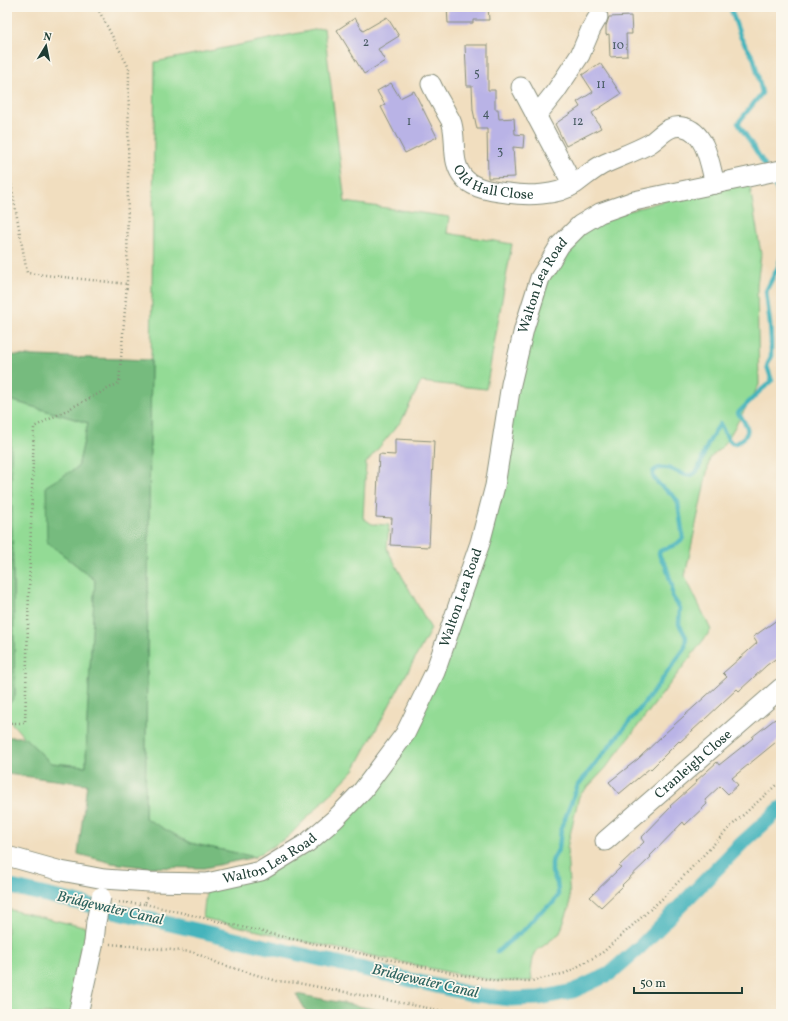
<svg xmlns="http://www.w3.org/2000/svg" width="788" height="1021" font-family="Vollkorn,serif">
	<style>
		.green { fill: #93db95; stroke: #598c64 }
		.forest { fill: #76bb7e; stroke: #4a7c59 }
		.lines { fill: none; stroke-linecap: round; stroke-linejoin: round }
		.stream { stroke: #44b4bc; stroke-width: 4.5 }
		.canal { stroke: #44b4bc; stroke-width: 15 }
		.building { fill: #b9b3e6 }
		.minor-casing { stroke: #888e7a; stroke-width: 21 }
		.path { stroke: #888e7a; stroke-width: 2.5; stroke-dasharray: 1 3; stroke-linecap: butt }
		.minor { stroke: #fff; stroke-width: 19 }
		.minor-bridge-casing { stroke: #888e7a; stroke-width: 21; stroke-linecap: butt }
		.minor-bridge { stroke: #fff; stroke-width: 19 }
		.labels { text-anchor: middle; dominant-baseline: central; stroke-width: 3.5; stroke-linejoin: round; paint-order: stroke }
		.number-label { font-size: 12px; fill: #465a60 }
		.street-label { font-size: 14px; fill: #1f3d34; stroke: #fbf7ec }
		.water-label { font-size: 15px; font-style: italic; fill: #2a615d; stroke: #fbf7ec }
	</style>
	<rect width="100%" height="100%" fill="#fbf7ec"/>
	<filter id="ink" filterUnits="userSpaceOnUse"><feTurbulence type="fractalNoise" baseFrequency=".025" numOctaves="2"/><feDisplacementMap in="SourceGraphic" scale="8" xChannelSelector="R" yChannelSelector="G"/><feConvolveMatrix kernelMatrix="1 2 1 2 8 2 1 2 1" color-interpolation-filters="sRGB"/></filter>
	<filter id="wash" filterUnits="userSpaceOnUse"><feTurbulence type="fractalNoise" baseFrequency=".012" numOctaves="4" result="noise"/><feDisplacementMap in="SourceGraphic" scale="16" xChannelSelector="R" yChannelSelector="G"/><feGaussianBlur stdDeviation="0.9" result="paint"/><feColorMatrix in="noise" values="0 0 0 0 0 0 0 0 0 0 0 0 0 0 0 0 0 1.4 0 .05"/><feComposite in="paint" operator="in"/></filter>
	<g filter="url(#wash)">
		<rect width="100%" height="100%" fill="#f1debf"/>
		<!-- green -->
		<path class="green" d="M324,28L345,202L449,217L447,233L512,244L486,389L421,382L402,420L366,463L363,518L372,524L389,525L387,549L431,629L354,770L288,837L255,857L190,843L145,819L155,62Z
			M747,177L750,187L761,254L757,285L759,385L725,444L710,458L685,576L711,630L605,769L579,796L567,848L570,905L560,933L534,953L531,971L532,981H497L462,975L288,938L203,918L207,883L307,843L405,734L480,543L540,278L580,225Z
			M10,400L88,423L78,467L47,542L95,580L87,721L86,766L51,763L24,737L7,718V707L15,696Z
			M7,909L92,929L73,1014H7Z"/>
		<!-- forest -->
		<path class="forest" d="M7,355L151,360L145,818L190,843L255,857L204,868L144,867L112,863L78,854L87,784L7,774V737H24L51,763L86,766L87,721L95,580L47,542L46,486L78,467L88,423L10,400L15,696L7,707Z
			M296,994L400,1014H308Z"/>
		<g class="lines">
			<!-- stream -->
			<path class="stream" d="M730,7L741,38L754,59L762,93L738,123L765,165
				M774,184L777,190L781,207
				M497,952L506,944L526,928L539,913L553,903L558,896V890L557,883L552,872V863L553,859L559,848L561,829L578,785L647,700L685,648L686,637L679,624L680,608L672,596V586L666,566L660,557L659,553L660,551L677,544L683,538L678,502C672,491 660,489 654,478C650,470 658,467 666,468C676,468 687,482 697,471C701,466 702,457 705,451C709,441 714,432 720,424C722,428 728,441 732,443C735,444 739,442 741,440C754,431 744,422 738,413L760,391L772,381L767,366L771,356V340L770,324L766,291L778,267L781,257"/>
			<!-- canal -->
			<path class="canal" d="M7,886L290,952L471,994L510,999L540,998L573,991L609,974L640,947L740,845L781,808"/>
		</g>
		<g id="blocks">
			<!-- building -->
			<path class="building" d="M447,7H488L489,20H473V23H448Z
				M631,16L632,34H626L627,56L610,57L609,34L606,35V26L609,17Z
				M387,17L399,36L378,49L385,61L364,74L337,30L355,18L363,31Z
				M465,45H488V90H495V109H498L499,119L514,118L515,134L524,135L523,148L513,147L515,177L488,178L487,129H477L473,110L472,86H467Z
				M600,63L621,94L592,113L601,128L566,146L555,124L580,107L577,102L593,92L582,75Z
				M391,83L400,98L414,91L437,137L405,153L381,107L385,105L377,91Z
				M395,439L434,441L429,547L390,545L392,518L376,517L379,454L395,455Z
				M781,617V655L767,665L739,691L737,689L704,720L680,742L679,741L651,769L650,768L619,794L609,782L638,759L663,735L727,677L723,673L757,643L753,637Z
				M775,719L781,726V738L732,778L738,785L728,794L720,786L705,800L707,804L685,825L683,822L650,856L651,857L622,885L623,886L601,907L590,897L621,867L619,866L644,842L641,838L671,807L670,806L697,782L696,781L717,762L719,765L753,738L752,737Z"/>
		</g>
	</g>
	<g filter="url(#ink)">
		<use href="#blocks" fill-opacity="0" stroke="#888e7a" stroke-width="1"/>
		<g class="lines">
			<!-- minor casing -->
			<g class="minor-casing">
				<g id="minor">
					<path id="s1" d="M431,84C435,93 440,101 445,110C447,115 451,119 452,124C457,143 450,163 465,179C475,189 492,191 507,193C527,196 557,196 575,184C584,178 592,170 602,165C617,158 634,152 649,144C660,137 668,124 683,127C706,131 710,165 715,184"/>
					<path d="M521,87L573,185"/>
					<path d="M536,116L556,91L580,55L591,29L598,17"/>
					<path id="s2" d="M605,841L781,688"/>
					<path id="s3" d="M7,856L61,871L83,875L104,879L149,882L207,883L261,871L307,843L335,819L363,790L405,734L435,672L480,543L495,486L511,384L524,329L540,278L560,245L580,225L600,213L634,201L781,170"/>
					<path d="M78,1014L94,942L96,922"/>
				</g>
			</g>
			<!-- path -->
			<path class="path" d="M7,161L27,273L127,284
				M7,723H25L34,427L119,383L127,284L129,68L97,7
				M115,902L145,904L147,897
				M145,904L288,938L462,975L497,981H532L566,973L602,953L664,897L730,827L775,786L781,782
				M110,944L193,952L220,964L277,981L298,983L459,1014"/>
			<!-- minor -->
			<use href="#minor" class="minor"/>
			<!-- minor-bridge casing -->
			<g class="minor-bridge-casing">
				<path id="minor-bridge" d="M96,922L101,897"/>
			</g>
			<!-- minor-bridge -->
			<use href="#minor-bridge" class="minor-bridge"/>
		</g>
	</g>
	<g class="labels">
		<!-- number labels -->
		<g class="number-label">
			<text x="366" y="43">2</text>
			<text x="618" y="46">10</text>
			<text x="477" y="74">5</text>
			<text x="601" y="85">11</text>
			<text x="486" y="114">4</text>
			<text x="409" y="122">1</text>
			<text x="578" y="122">12</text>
			<text x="500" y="152">3</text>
		</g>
		<!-- street labels -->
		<g class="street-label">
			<text stroke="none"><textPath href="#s1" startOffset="131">Old Hall Close</textPath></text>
			<text stroke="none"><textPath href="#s3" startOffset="931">Walton Lea Road</textPath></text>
			<text stroke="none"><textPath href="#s3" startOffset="607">Walton Lea Road</textPath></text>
			<text stroke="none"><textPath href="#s2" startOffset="117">Cranleigh Close</textPath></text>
			<text stroke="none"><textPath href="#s3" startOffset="271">Walton Lea Road</textPath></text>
		</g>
		<!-- water labels -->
		<g class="water-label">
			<text transform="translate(110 909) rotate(13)">Bridgewater Canal</text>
			<text transform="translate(425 982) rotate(13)">Bridgewater Canal</text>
		</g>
	</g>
	<!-- margin -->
	<rect width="788" height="1021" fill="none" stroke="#fbf7ec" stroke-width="24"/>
	<!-- north arrow -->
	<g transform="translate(46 46) rotate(10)" stroke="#fbf7ec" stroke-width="3" paint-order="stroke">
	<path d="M0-3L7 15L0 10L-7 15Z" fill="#1f3d34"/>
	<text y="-6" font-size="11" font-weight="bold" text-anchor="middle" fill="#1f3d34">N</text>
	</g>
	<!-- scale -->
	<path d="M634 987v6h108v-6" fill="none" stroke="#1f3d34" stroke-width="2"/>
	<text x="640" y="987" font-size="12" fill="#1f3d34" stroke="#fbf7ec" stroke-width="3" paint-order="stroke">50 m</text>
</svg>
